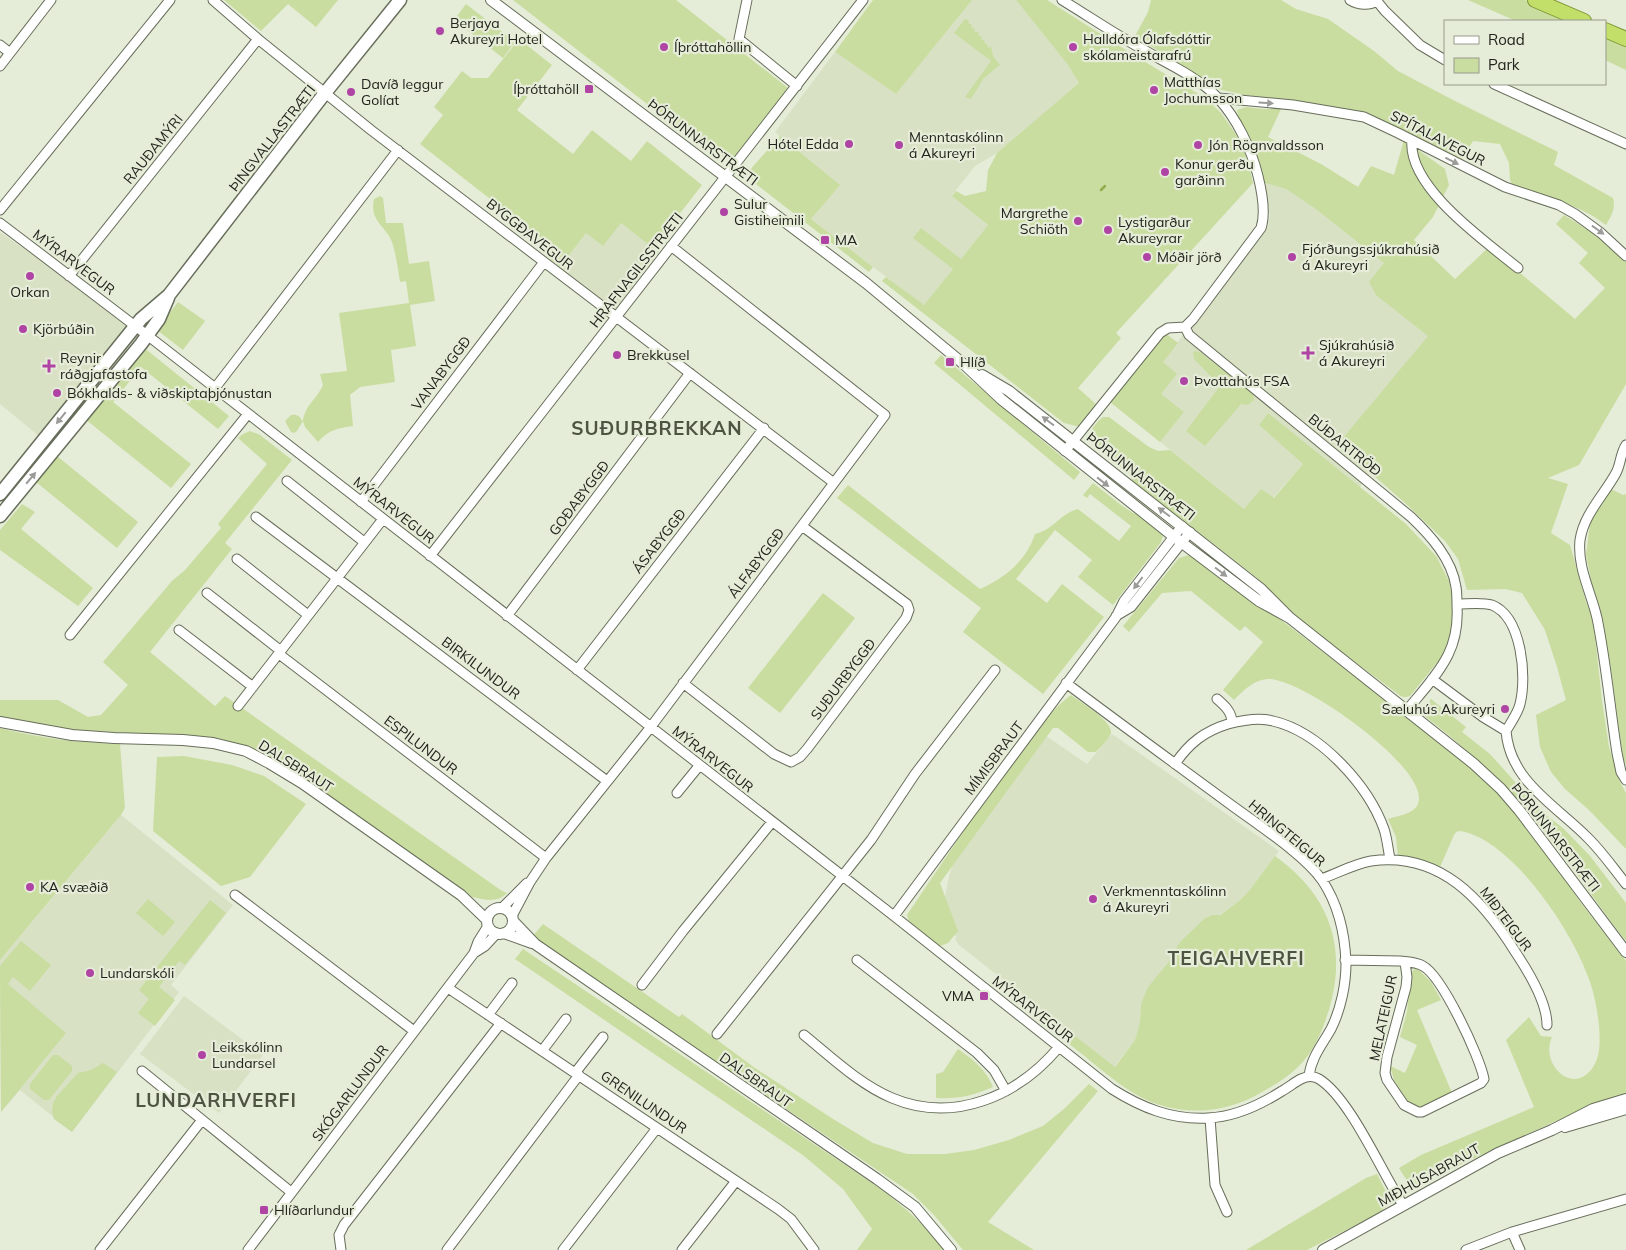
<svg xmlns="http://www.w3.org/2000/svg" width="1626" height="1250" font-family="Mulish,sans-serif">
	<style>
		.built { fill: #d8e1c4 }
		.green { fill: #cadda0 }
		.lines { fill: none; stroke-linecap: round; stroke-linejoin: round }
		.stream { stroke: #93ad4e; stroke-width: 2.5 }
		.minor-casing { stroke: #676e5b; stroke-width: 11 }
		.tertiary-casing { stroke: #676e5b; stroke-width: 12 }
		.secondary-casing { stroke: #676e5b; stroke-width: 15 }
		.trunk-casing { stroke: #809837; stroke-width: 16 }
		.minor { stroke: #fff; stroke-width: 9 }
		.tertiary { stroke: #fff; stroke-width: 10 }
		.secondary { stroke: #fff; stroke-width: 12 }
		.trunk { stroke: #c2df6a; stroke-width: 14 }
		.oneway { fill: #9b9c99 }
		.poi-dot { fill: #b044a4; stroke: #e5ecd7; stroke-width: 2 }
		.labels { text-anchor: middle; dominant-baseline: central; stroke-width: 4.5; stroke-linejoin: round; paint-order: stroke }
		.poi-label { font-size: 14px; fill: #21231c; stroke: #e5ecd7; text-anchor: start }
		.street-label { font-size: 14px; fill: #21231c; stroke: #e5ecd7 }
		.district-label { font-size: 19px; font-weight: bold; letter-spacing: 1px; fill: #4e5442; stroke: #e5ecd7 }
	</style>
	<rect width="100%" height="100%" fill="#e5ecd7"/>
	<!-- built -->
	<path class="built" d="M972,0H1016L1068,65L1080,83L997,153L975,166L952,195L988,225L924,306L811,219L839,185L775,132L835,52L896,94Z
		M1265,183L1286,189L1317,210L1384,263L1429,336L1403,501L1370,473L1359,488L1268,413L1259,425L1303,464L1273,498L1244,509L1123,412L1268,226L1270,215Z
		M621,223L659,252L615,310L560,267L586,233Z
		M0,232L141,331L50,445L0,404Z
		M1112,734L1279,851L1249,891L1239,901L1180,942L1173,957L1141,1004L1140,1022L1135,1040L1114,1067L959,945L955,939L957,937L954,935L946,912L945,897L949,876L955,857L1046,736L1087,764Z
		M121,815L233,905L171,985L179,992L72,1132L20,1090L1,1112L0,960Z
		M184,996L263,1055L219,1113L140,1054Z"/>
	<!-- green -->
	<path class="green" d="M224,0H338L316,27L288,4L261,31Z
		M513,0H676L788,88L734,159H718Z
		M873,0H972L896,94L835,52Z
		M1016,0H1047L1137,57L1205,98L1221,113L1240,140L1248,161L1253,183L1116,333L1121,338L1078,388L1098,406L1080,427L1064,423L882,281L886,277L924,305L953,269L913,238L921,228L961,259L988,225L952,196L956,191L965,196L986,191L988,170L997,153L1079,83L1068,65Z
		M1151,0H1281L1296,9L1328,19L1374,51L1398,71L1455,101L1558,152L1554,165L1613,198C1616,209 1611,216 1606,225C1582,205 1542,196 1512,185L1510,179L1509,163L1500,144L1473,141L1460,162L1366,114L1288,100L1245,95L1218,89L1135,36L1148,12Z
		M1468,0H1525L1573,21H1516Z
		M466,4L515,42L503,58L454,20Z
		M965,19L968,20L969,24H971L972,28H974L975,32H978L979,36H981L982,40H984L985,44H987L988,48L991,47L993,56L1000,65L983,79L971,99L965,97L991,61L954,33Z
		M1605,36L1626,45V70L1605,60Z
		M519,39L552,65L517,110L573,154L592,130L631,161L647,141L702,185L653,248L621,223L603,246L586,233L560,267L546,256L553,248L420,144L443,115L434,107L462,71L471,78H488Z
		M1246,107L1262,109H1281L1268,137L1321,164L1358,187L1371,166L1394,175L1404,140L1445,169L1449,185L1433,217L1414,240L1455,279L1489,247L1575,319L1605,288L1579,263L1588,253L1556,224L1564,215L1601,238L1626,260V384L1579,465L1548,478L1568,484L1551,533L1570,545L1586,602L1593,618L1602,701L1609,747L1620,782L1626,793V849L1589,810L1565,789L1551,772L1540,747L1536,715L1566,700L1557,667L1545,630L1522,593L1505,589L1467,590L1458,559L1445,541L1403,501L1338,444L1428,336L1376,295L1369,282L1384,263L1317,210L1286,189L1265,183C1261,169 1258,155 1252,142C1247,132 1238,122 1237,110Z
		M780,136L840,185L811,219L873,267L869,272L752,181L749,177V171Z
		M380,196L383,198L386,223H403L409,264L429,261L435,301L410,305L416,346L391,350L395,382L360,387L350,395L353,426C338,428 328,430 318,442L305,427L303,421L297,431L294,433L291,432L285,421L291,415C297,414 300,416 302,421L303,420C306,404 317,399 323,385L320,374L347,371L339,313L409,303L406,281L400,282C398,269 396,254 392,242C386,226 369,221 374,199Z
		M178,302L205,321L183,350L157,330Z
		M1165,333L1178,343L1163,362L1177,374L1161,394L1184,412L1160,442L1110,402Z
		M143,347L229,416L218,429L141,367L113,402L191,464L171,488L85,419Z
		M1195,351L1200,352L1253,394L1254,400L1248,405L1241,404L1205,446L1186,431L1220,386L1194,359L1193,353Z
		M941,355L1080,472L1074,480L934,363Z
		M1268,413L1406,524L1436,556L1449,581L1454,606L1452,632L1444,654L1410,696C1403,699 1399,695 1394,691L1304,624L1256,577L1131,480L1133,477L1100,450L1090,439C1090,429 1096,423 1103,417H1109L1149,447L1158,451L1170,450L1244,509L1261,489L1274,498L1303,464L1259,425Z
		M250,431L260,435L292,460L225,543L232,549L150,652L215,706L225,696L502,891L507,893C497,903 486,900 472,897L311,783L249,747L223,740L192,737L66,729L0,717V700H58L88,717L101,715L128,685L103,662L172,581L185,570L221,528L218,524L267,464L238,438L243,434Z
		M57,456L138,522L117,548L36,482Z
		M1093,483L1121,505L1133,513L1143,516L1164,533L1161,542L1113,605L1078,577L1092,560L1055,530L1016,579L1047,603L1062,584L1104,617L1043,694L963,632L981,608L837,498L848,485L980,589C1006,577 1026,561 1035,534C1053,530 1061,513 1078,509L1119,541L1131,526L1090,494L1087,498L1083,495Z
		M1609,488L1623,495L1626,494V765L1623,758L1610,663L1594,595L1586,555L1590,523Z
		M22,504L35,512L21,529L93,588L78,606L0,550V530Z
		M1189,555L1201,561L1289,626L1472,767L1495,789L1526,824L1581,903L1626,961V1097L1567,1116L1411,1187L1399,1168L1421,1155L1534,1107L1506,1040L1529,1017L1541,1036L1552,1037C1540,1062 1570,1095 1591,1070C1601,1058 1600,1041 1599,1026C1597,1008 1594,991 1587,974C1570,928 1511,839 1460,831L1456,832L1454,835L1440,867L1420,860L1398,857L1396,837L1388,819C1397,816 1414,814 1418,804C1432,769 1300,677 1268,679C1253,680 1244,690 1234,700L1223,690L1263,642L1245,626L1240,631L1191,591L1162,593L1129,632L1123,626L1179,558Z
		M823,593L855,618L780,713L748,688Z
		M1071,695C1080,702 1113,721 1111,733C1109,740 1100,747 1096,752H1088L1058,728H1053L940,883L958,931L948,943L940,946L910,924L907,915C937,870 967,826 997,782C1017,754 1044,715 1071,695Z
		M1431,699L1466,727L1462,732L1490,754L1540,810L1564,829L1590,856L1626,903V941C1602,911 1581,879 1558,848C1519,797 1473,753 1422,714Z
		M0,728C41,739 77,742 120,744L125,808L121,815L0,960Z
		M184,756L232,765L264,776L306,804L250,877L221,886L153,831L157,757Z
		M1275,856C1331,896 1349,950 1327,1016C1321,1034 1312,1054 1297,1068C1284,1080 1268,1089 1253,1097C1222,1112 1190,1115 1157,1104C1126,1094 1096,1064 1069,1044L1075,1036L1115,1067L1135,1040L1140,1022L1141,1004L1148,987L1168,963L1180,942L1204,919L1212,915H1220L1239,901L1249,891Z
		M148,899L175,922L163,936L136,913Z
		M210,900L226,913L185,965L179,961L159,987L175,1000L155,1026L138,1013L149,999L139,990Z
		M543,924L679,1017L682,1014L755,1068L833,1119L873,1143L907,1154H945L974,1150L1009,1140L1043,1126L1065,1108L1089,1084L1098,1091L988,1222L1034,1250H963L934,1215L913,1194L531,938Z
		M21,941L51,965L30,991L13,977L8,984L66,1033L1,1112L0,966Z
		M523,949L881,1189C905,1208 926,1226 945,1250H857L872,1229L843,1189L804,1156L515,959Z
		M1416,967L1431,982L1441,1000L1417,1010L1452,1093L1419,1109L1408,1102L1394,1080L1390,1066L1405,1073L1417,1045L1400,1037L1407,1012L1411,973Z
		M958,1049C973,1060 986,1069 993,1087C972,1096 959,1099 936,1098V1074L943,1072Z
		M53,1055H58L72,1066V1071L49,1100H44L30,1089V1084Z
		M103,1063L117,1072L72,1132L54,1119L52,1112L53,1103L57,1096L78,1073L91,1070Z
		M1377,1174L1388,1196V1205L1379,1213L1307,1250H1246L1366,1178Z"/>
	<g class="lines">
		<!-- stream -->
		<path class="stream" d="M1101,190L1105,186"/>
		<!-- minor casing -->
		<g class="minor-casing">
			<path id="minor" d="M213,0L258,39L371,130L834,483
				M747,0L739,39L797,86
				M1062,0C1090,17 1116,35 1144,50C1168,64 1198,77 1218,98C1237,119 1251,148 1258,176C1262,192 1266,213 1261,228L1193,319L1185,327L1168,328L1160,333L1065,451
				M1350,0C1358,5 1369,6 1377,1
				M1376,0L1385,11L1420,45L1445,60
				M0,45L10,53
				M0,66L51,0
				M1494,84L1626,144
				M1218,98L1293,105L1364,117L1398,133L1505,187L1559,205L1575,214L1601,233L1626,256
				M1412,140C1407,187 1485,241 1518,268
				M0,210L170,0
				M0,223L147,335L894,916L1112,1089C1142,1108 1172,1120 1208,1118C1234,1117 1260,1105 1282,1091C1289,1087 1295,1082 1301,1079C1307,1076 1314,1076 1319,1079C1350,1098 1382,1173 1403,1205
				M69,276L258,39
				M1185,327L1189,335L1411,517C1430,535 1452,559 1456,587C1457,593 1457,600 1457,606C1458,623 1456,639 1448,655C1438,675 1421,693 1407,710
				M215,388L398,150
				M1626,445C1620,454 1621,464 1616,473C1604,495 1584,514 1580,540C1577,567 1591,592 1597,618C1606,662 1610,708 1617,753L1621,772L1626,780
				M287,481L364,542
				M361,502L544,262
				M256,517L607,781
				M430,556L863,0
				M237,559L308,615
				M207,593L281,651
				M1457,604C1468,604 1481,602 1492,605C1522,617 1527,677 1520,704C1518,713 1511,722 1506,731C1510,782 1557,806 1589,839C1603,853 1614,869 1626,884
				M507,616L690,373
				M1116,616L1131,607L1190,532
				M179,630L253,687
				M70,635L248,414
				M279,654L546,858
				M577,670L764,428
				M1432,679L1483,717L1506,731
				M683,683L774,754L791,762L800,757L807,749L906,618L909,610L907,604L802,526
				M1066,683C1122,725 1178,766 1234,807C1260,826 1304,855 1322,880C1338,904 1345,934 1346,963C1346,984 1341,1009 1331,1029C1322,1045 1311,1058 1309,1076
				M1217,699C1225,706 1232,712 1232,723
				M238,706L383,519
				M1175,764C1189,743 1205,731 1228,724C1243,720 1259,717 1273,721C1320,732 1368,785 1384,829C1387,838 1388,849 1390,859
				M677,793L699,766
				M1321,879C1338,873 1354,864 1371,861C1440,851 1483,900 1516,953C1528,971 1547,1003 1547,1025
				M235,895L414,1031
				M502,908L527,883
				M512,916L530,882L546,858L650,728L885,415L671,246
				M894,916L1116,617L1124,601L1182,526
				M474,953L478,942L488,926
				M857,960L977,1053L994,1070L1006,1091
				M1345,960L1400,961C1407,962 1416,962 1423,966C1442,976 1480,1057 1484,1079L1481,1083L1422,1112H1418L1404,1105L1387,1080L1385,1073L1387,1057L1406,987L1407,977L1405,962
				M642,985L683,931L772,822
				M448,988L778,1209L791,1219L814,1250
				M488,1015L512,983
				M717,1034L871,840L915,774L995,670
				M804,1035C831,1057 859,1084 892,1098C954,1124 1018,1096 1059,1047
				M542,1051L566,1019
				M142,1071L291,1192
				M575,1073L603,1037
				M1210,1118L1215,1185L1227,1212
				M1512,1232L1520,1250
				M100,1250L202,1120
				M248,1250L474,953L485,946L497,933
				M341,1250L339,1235L344,1225L501,1023
				M447,1250L579,1075
				M563,1250L657,1128
				M682,1250L736,1181
				M1466,1250L1512,1232L1626,1199"/>
		</g>
		<!-- tertiary casing -->
		<g class="tertiary-casing">
			<path id="tertiary" d="M491,0L866,283L966,366L1001,399L1173,536L1259,601L1290,618
				M982,375L1009,391L1261,589L1290,618L1474,764L1501,789L1519,810L1626,952
				M0,722L72,735L114,738L183,740L213,743L246,751L269,763L302,783L461,895L487,920
				M487 921a13 13 0 1 1 26 0a13 13 0 1 1-26 0Z
				M513,921L535,944L877,1179L915,1207L951,1250
				M504,933L532,943
				M1565,1127L1626,1109
				M1323,1250L1498,1153L1552,1130L1593,1109L1626,1099"/>
		</g>
		<!-- secondary casing -->
		<g class="secondary-casing">
			<path id="secondary" d="M0,494L141,319L169,295L325,93L400,0
				M0,516L141,344L159,319L168,298"/>
		</g>
		<!-- trunk casing -->
		<g class="trunk-casing">
			<path id="trunk" d="M1535,0L1584,21
				M1605,30L1626,39"/>
		</g>
		<!-- minor -->
		<use href="#minor" class="minor"/>
		<!-- tertiary -->
		<use href="#tertiary" class="tertiary"/>
		<!-- secondary -->
		<use href="#secondary" class="secondary"/>
		<!-- trunk -->
		<use href="#trunk" class="trunk"/>
	</g>
	<!-- one-way arrows -->
	<defs><path id="oneway-solid" d="M-6-.8H1V-3.2L6.5 0L1 3.2V.8H-6Z" transform="scale(1.25)"/></defs>
	<g class="oneway">
		<use href="#oneway-solid" transform="translate(1266 103) rotate(4)"/>
		<use href="#oneway-solid" transform="translate(1452 161) rotate(27)"/>
		<use href="#oneway-solid" transform="translate(1598 230) rotate(36)"/>
		<use href="#oneway-solid" transform="translate(61 418) rotate(129)"/>
		<use href="#oneway-solid" transform="translate(1048 421) rotate(-143)"/>
		<use href="#oneway-solid" transform="translate(31 478) rotate(-50)"/>
		<use href="#oneway-solid" transform="translate(1103 482) rotate(38)"/>
		<use href="#oneway-solid" transform="translate(1164 512) rotate(-143)"/>
		<use href="#oneway-solid" transform="translate(1221 572) rotate(37)"/>
		<use href="#oneway-solid" transform="translate(1138 583) rotate(127)"/>
	</g>
	<!-- markers -->
	<g class="poi-dot">
		<circle cx="440" cy="31" r="5"/>
		<circle cx="664" cy="47" r="5"/>
		<circle cx="1073" cy="47" r="5"/>
		<rect x="584" y="84" width="10" height="10" rx="2.5"/>
		<circle cx="1154" cy="90" r="5"/>
		<circle cx="351" cy="92" r="5"/>
		<circle cx="849" cy="144" r="5"/>
		<circle cx="899" cy="145" r="5"/>
		<circle cx="1198" cy="145" r="5"/>
		<circle cx="1165" cy="172" r="5"/>
		<circle cx="724" cy="212" r="5"/>
		<circle cx="1078" cy="221" r="5"/>
		<circle cx="1108" cy="230" r="5"/>
		<rect x="820" y="235" width="10" height="10" rx="2.5"/>
		<circle cx="1147" cy="257" r="5"/>
		<circle cx="1292" cy="257" r="5"/>
		<circle cx="30" cy="276" r="5"/>
		<circle cx="23" cy="329" r="5"/>
		<path d="M1305.5 345.5h5v5h5v5h-5v5h-5v-5h-5v-5h5z"/>
		<circle cx="617" cy="355" r="5"/>
		<rect x="945" y="357" width="10" height="10" rx="2.5"/>
		<path d="M46.5 358.5h5v5h5v5h-5v5h-5v-5h-5v-5h5z"/>
		<circle cx="1184" cy="381" r="5"/>
		<circle cx="57" cy="393" r="5"/>
		<circle cx="1505" cy="709" r="5"/>
		<circle cx="30" cy="887" r="5"/>
		<circle cx="1093" cy="899" r="5"/>
		<circle cx="90" cy="973" r="5"/>
		<rect x="979" y="991" width="10" height="10" rx="2.5"/>
		<circle cx="202" cy="1055" r="5"/>
		<rect x="259" y="1205" width="10" height="10" rx="2.5"/>
	</g>
	<g class="labels">
		<!-- poi labels -->
		<g class="poi-label">
			<text x="450" y="23">Berjaya<tspan x="450" dy="16">Akureyri Hotel</tspan></text>
			<text x="1083" y="39">Halldóra Ólafsdóttir<tspan x="1083" dy="16">skólameistarafrú</tspan></text>
			<text x="674" y="47">Íþróttahöllin</text>
			<text x="1164" y="82">Matthías<tspan x="1164" dy="16">Jochumsson</tspan></text>
			<text x="361" y="84">Davíð leggur<tspan x="361" dy="16">Golíat</tspan></text>
			<text x="579" y="89" text-anchor="end">Íþróttahöll</text>
			<text x="909" y="137">Menntaskólinn<tspan x="909" dy="16">á Akureyri</tspan></text>
			<text x="839" y="144" text-anchor="end">Hótel Edda</text>
			<text x="1208" y="145">Jón Rögnvaldsson</text>
			<text x="1175" y="164">Konur gerðu<tspan x="1175" dy="16">garðinn</tspan></text>
			<text x="734" y="204">Sulur<tspan x="734" dy="16">Gistiheimili</tspan></text>
			<text x="1068" y="213" text-anchor="end">Margrethe<tspan x="1068" dy="16">Schiöth</tspan></text>
			<text x="1118" y="222">Lystigarður<tspan x="1118" dy="16">Akureyrar</tspan></text>
			<text x="835" y="240">MA</text>
			<text x="1302" y="249">Fjórðungssjúkrahúsið<tspan x="1302" dy="16">á Akureyri</tspan></text>
			<text x="1157" y="257">Móðir jörð</text>
			<text x="30" y="292" text-anchor="middle">Orkan</text>
			<text x="33" y="329">Kjörbúðin</text>
			<text x="1319" y="345">Sjúkrahúsið<tspan x="1319" dy="16">á Akureyri</tspan></text>
			<text x="627" y="355">Brekkusel</text>
			<text x="60" y="358">Reynir<tspan x="60" dy="16">ráðgjafastofa</tspan></text>
			<text x="960" y="362">Hlíð</text>
			<text x="1194" y="381">Þvottahús FSA</text>
			<text x="67" y="393">Bókhalds- &amp; viðskiptaþjónustan</text>
			<text x="1495" y="709" text-anchor="end">Sæluhús Akureyri</text>
			<text x="40" y="887">KA svæðið</text>
			<text x="1103" y="891">Verkmenntaskólinn<tspan x="1103" dy="16">á Akureyri</tspan></text>
			<text x="100" y="973">Lundarskóli</text>
			<text x="974" y="996" text-anchor="end">VMA</text>
			<text x="212" y="1047">Leikskólinn<tspan x="212" dy="16">Lundarsel</tspan></text>
			<text x="274" y="1210">Hlíðarlundur</text>
		</g>
		<!-- street labels -->
		<g class="street-label">
			<text transform="translate(272 138) rotate(-52)">ÞINGVALLASTRÆTI</text>
			<text transform="translate(1438 138) rotate(27)">SPÍTALAVEGUR</text>
			<text transform="translate(703 142) rotate(37)">ÞÓRUNNARSTRÆTI</text>
			<text transform="translate(153 149) rotate(-51)">RAUÐAMÝRI</text>
			<text transform="translate(530 234) rotate(38)">BYGGÐAVEGUR</text>
			<text transform="translate(74 262) rotate(37)">MÝRARVEGUR</text>
			<text transform="translate(636 270) rotate(-52)">HRAFNAGILSSTRÆTI</text>
			<text transform="translate(441 373) rotate(-53)">VANABYGGÐ</text>
			<text transform="translate(1345 445) rotate(39)">BÚÐARTRÖÐ</text>
			<text transform="translate(1141 476) rotate(38)">ÞÓRUNNARSTRÆTI</text>
			<text transform="translate(579 498) rotate(-53)">GOÐABYGGÐ</text>
			<text transform="translate(394 510) rotate(38)">MÝRARVEGUR</text>
			<text transform="translate(659 541) rotate(-52)">ÁSABYGGÐ</text>
			<text transform="translate(756 563) rotate(-53)">ÁLFABYGGÐ</text>
			<text transform="translate(481 668) rotate(37)">BIRKILUNDUR</text>
			<text transform="translate(843 679) rotate(-53)">SUÐURBYGGÐ</text>
			<text transform="translate(421 745) rotate(37)">ESPILUNDUR</text>
			<text transform="translate(994 758) rotate(-53)">MÍMISBRAUT</text>
			<text transform="translate(713 759) rotate(38)">MÝRARVEGUR</text>
			<text transform="translate(296 766) rotate(32)">DALSBRAUT</text>
			<text transform="translate(1287 833) rotate(40)">HRINGTEIGUR</text>
			<text transform="translate(1556 837) rotate(52)">ÞÓRUNNARSTRÆTI</text>
			<text transform="translate(1506 919) rotate(53)">MIÐTEIGUR</text>
			<text transform="translate(1033 1009) rotate(38)">MÝRARVEGUR</text>
			<text transform="translate(1383 1018) rotate(-78)">MELATEIGUR</text>
			<text transform="translate(756 1080) rotate(35)">DALSBRAUT</text>
			<text transform="translate(350 1093) rotate(-53)">SKÓGARLUNDUR</text>
			<text transform="translate(644 1102) rotate(34)">GRENILUNDUR</text>
			<text transform="translate(1429 1175) rotate(-29)">MIÐHÚSABRAUT</text>
		</g>
		<!-- district labels -->
		<g class="district-label">
			<text x="657" y="428">SUÐURBREKKAN</text>
			<text x="1236" y="958">TEIGAHVERFI</text>
			<text x="216" y="1100">LUNDARHVERFI</text>
		</g>
	</g>
	<!-- legend -->
	<rect x="1444" y="20" width="162" height="65" fill="#e5ecd7" stroke="#979c8c"/>
	<rect x="1454" y="36" width="25" height="8" fill="#ffffff" stroke="#979c8c"/>
	<text x="1488" y="45" font-size="15" fill="#21231c">Road</text>
	<rect x="1454" y="58" width="25" height="15" fill="#cadda0" stroke="#979c8c"/>
	<text x="1488" y="70" font-size="15" fill="#21231c">Park</text>
</svg>
